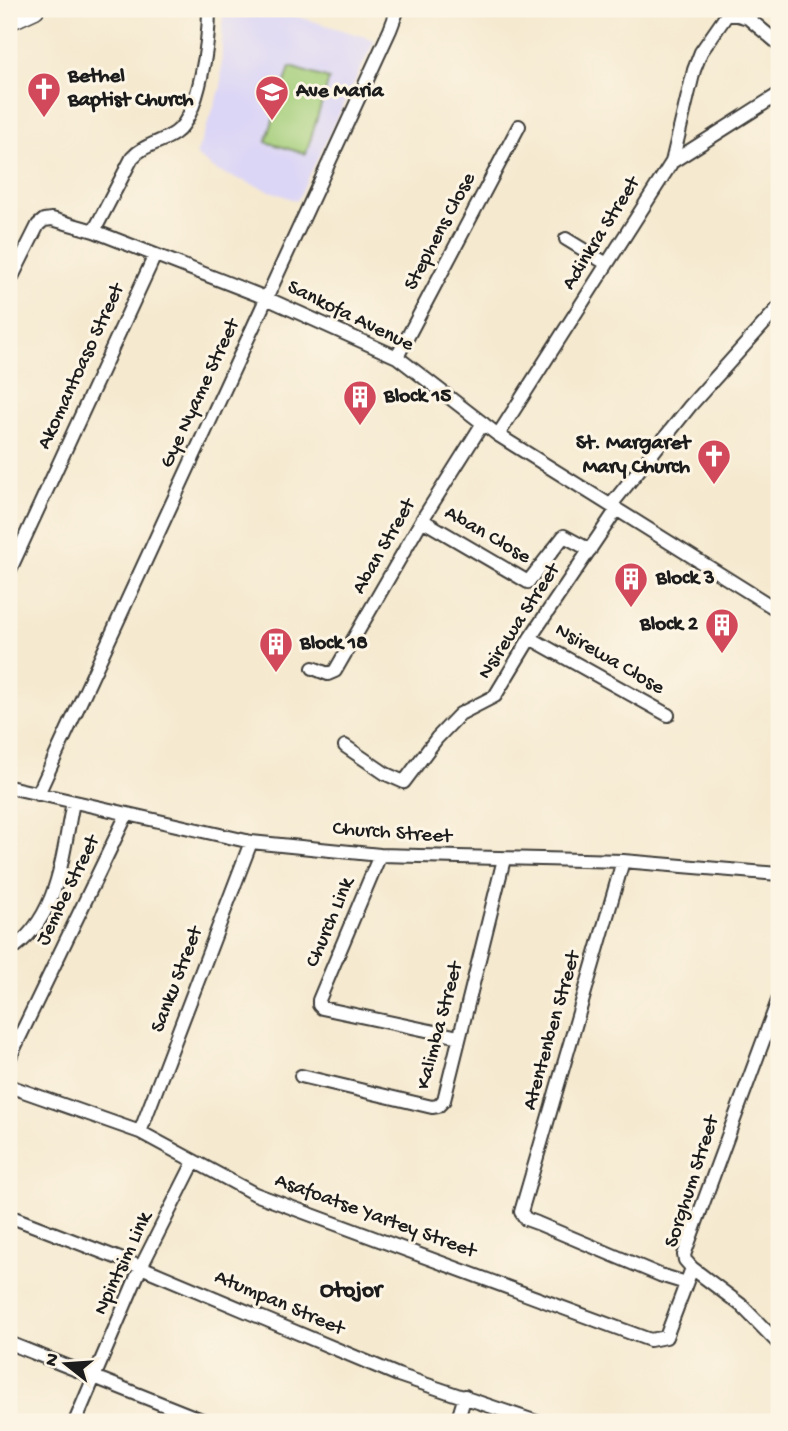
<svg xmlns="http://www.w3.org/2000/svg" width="788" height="1431" font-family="'Gochi Hand',sans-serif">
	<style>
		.built { fill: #dcd6f6 }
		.pitch { fill: #a4ce7a; stroke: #60754b; stroke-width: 2 }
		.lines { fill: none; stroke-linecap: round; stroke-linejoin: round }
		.street-casing { stroke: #3d3b37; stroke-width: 16 }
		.secondary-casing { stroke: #3d3b37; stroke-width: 21 }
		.street { stroke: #fff; stroke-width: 12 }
		.secondary { stroke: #fff; stroke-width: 18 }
		.labels { text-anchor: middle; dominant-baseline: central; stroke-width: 6; stroke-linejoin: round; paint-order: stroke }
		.poi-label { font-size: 21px; font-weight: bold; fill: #1c1c1c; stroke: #fcf5e5; text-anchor: start }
		.street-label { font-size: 21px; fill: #1c1c1c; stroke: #fcf5e5 }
		.neighbourhood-label { font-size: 23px; font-weight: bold; fill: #1c1c1c; stroke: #fcf5e5 }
	</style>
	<rect width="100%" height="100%" fill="#fcf5e5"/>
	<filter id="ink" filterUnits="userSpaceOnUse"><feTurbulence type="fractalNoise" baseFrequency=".0143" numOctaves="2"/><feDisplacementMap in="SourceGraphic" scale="14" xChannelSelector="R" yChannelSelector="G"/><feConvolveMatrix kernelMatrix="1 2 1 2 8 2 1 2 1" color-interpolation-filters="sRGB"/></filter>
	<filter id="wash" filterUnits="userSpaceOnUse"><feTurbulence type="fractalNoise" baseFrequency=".00686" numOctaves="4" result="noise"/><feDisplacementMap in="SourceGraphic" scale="28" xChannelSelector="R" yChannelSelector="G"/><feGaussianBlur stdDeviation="1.57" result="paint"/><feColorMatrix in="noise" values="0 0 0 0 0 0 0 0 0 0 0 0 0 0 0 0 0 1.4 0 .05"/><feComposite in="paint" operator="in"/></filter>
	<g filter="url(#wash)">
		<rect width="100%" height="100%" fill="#f5e9cf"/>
		<!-- built -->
		<path class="built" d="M223,9H273L375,40L297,201L217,171L196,155L221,88Z"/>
		<!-- pitch -->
		<path class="pitch" d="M290,67L329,79L306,154L266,142Z"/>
	</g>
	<g filter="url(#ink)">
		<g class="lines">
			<!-- street casing -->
			<g class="street-casing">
				<path id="street" d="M672,162L694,70L701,52L726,16L734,14L748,18L779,44
					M94,231L132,158C144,144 161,143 175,133C200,116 209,38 209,9
					M566,239L607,264
					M9,283L38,225L44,220L52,219L94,231L266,298L397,357L498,435L779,611
					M397,357L519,126
					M498,435L672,162L779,94
					M611,505L690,406L779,307
					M422,520L528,582L564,536L590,550
					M9,572L155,255
					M530,638L668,715
					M313,668L328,674L335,671L422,520L483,423
					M345,746L386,774L404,782L437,738L460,714L495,696L530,638L617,509
					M9,787L251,842L380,855L623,861L779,874
					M38,794L390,30L398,9
					M380,855L319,1000V1005L322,1008L459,1037
					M623,861L521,1212L526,1219L537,1223L660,1275L686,1283
					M9,951C59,919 62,856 73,802
					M779,998L684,1255L685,1260L692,1268L741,1305L779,1344
					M9,1059L127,814
					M301,1076L432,1107L438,1106L444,1100L504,859
					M9,1086L140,1132L255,1194L650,1340L666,1337L692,1268
					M140,1132L251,842
					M9,1216L141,1267L398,1375L537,1422
					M9,1343L207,1422
					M75,1422L141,1267L194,1162
					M457,1422L465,1396
					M779,1422V1421"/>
			</g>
			<!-- secondary casing -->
			<g class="secondary-casing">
				<path id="secondary" d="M9,21L35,9"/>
			</g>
			<!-- street -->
			<use href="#street" class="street"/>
			<!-- secondary -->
			<use href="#secondary" class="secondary"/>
		</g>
	</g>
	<!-- icons -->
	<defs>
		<g id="church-pin" transform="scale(1.75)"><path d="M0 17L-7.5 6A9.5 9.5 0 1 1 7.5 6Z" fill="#d1495b" stroke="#fcf5e5"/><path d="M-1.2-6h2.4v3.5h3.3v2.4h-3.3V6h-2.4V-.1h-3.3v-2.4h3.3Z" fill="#fff"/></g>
		<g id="school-pin" transform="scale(1.75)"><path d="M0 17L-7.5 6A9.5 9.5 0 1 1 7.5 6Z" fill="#d1495b" stroke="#fcf5e5"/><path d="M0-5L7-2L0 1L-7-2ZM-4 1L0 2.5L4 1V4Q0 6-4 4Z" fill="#fff"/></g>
		<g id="building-pin" transform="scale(1.75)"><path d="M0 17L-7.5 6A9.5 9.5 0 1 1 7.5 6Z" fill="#d1495b" stroke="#fcf5e5"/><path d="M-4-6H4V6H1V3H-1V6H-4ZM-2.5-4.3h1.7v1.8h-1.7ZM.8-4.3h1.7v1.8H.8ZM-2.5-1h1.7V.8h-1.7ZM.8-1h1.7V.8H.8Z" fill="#fff"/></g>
	</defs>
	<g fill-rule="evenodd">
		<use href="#church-pin" x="44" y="89"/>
		<use href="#school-pin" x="272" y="92"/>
		<use href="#building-pin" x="360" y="397"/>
		<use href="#church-pin" x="714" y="456"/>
		<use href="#building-pin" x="631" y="579"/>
		<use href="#building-pin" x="722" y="625"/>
		<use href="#building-pin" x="276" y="644"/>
	</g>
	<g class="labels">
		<!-- poi labels -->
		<g class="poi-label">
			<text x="68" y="77">Bethel<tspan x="68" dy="24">Baptist Church</tspan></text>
			<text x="296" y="92">Ave Maria</text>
			<text x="384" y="397">Block 15</text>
			<text x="690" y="444" text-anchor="end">St. Margaret<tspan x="690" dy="24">Mary Church</tspan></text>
			<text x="656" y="579">Block 3</text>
			<text x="698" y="625" text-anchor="end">Block 2</text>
			<text x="300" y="644">Block 18</text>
		</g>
		<!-- street labels -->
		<g class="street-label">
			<text transform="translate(441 232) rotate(-62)">Stephens Close</text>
			<text transform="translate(602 234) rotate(-58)">Adinkra Street</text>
			<text transform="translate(350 317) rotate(26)">Sankofa Avenue</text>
			<text transform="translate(82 367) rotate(-65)">Akomantoaso Street</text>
			<text transform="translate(201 394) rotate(-65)">Gye Nyame Street</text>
			<text transform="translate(487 536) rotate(30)">Aban Close</text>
			<text transform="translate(385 547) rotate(-60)">Aban Street</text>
			<text transform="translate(520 622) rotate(-57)">Nsirewa Street</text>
			<text transform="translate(609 660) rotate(30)">Nsirewa Close</text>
			<text transform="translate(392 834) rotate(4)">Church Street</text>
			<text transform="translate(69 891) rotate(-64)">Jembe Street</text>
			<text transform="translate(331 923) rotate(-67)">Church Link</text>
			<text transform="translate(178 980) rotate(-69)">Sanku Street</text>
			<text transform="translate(441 1026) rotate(-75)">Kalimba Street</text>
			<text transform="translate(553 1031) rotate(-74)">Atentenben Street</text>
			<text transform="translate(693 1182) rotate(-72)">Sorghum Street</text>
			<text transform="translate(375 1217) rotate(20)">Asafoatse Yartey Street</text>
			<text transform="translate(124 1264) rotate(-65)">Npintsim Link</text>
			<text transform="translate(279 1304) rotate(23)">Atumpan Street</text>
		</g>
		<!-- neighbourhood labels -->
		<g class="neighbourhood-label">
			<text x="351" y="1291">Otojor</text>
		</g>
	</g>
	<!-- margin -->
	<rect width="788" height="1431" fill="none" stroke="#fcf5e5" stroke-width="35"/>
	<!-- north arrow -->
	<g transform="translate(66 1364) rotate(287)" stroke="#fcf5e5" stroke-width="5" paint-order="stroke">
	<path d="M0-5L12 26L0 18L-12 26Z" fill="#1c1c1c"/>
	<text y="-10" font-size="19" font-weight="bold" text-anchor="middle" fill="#1c1c1c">N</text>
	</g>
</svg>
